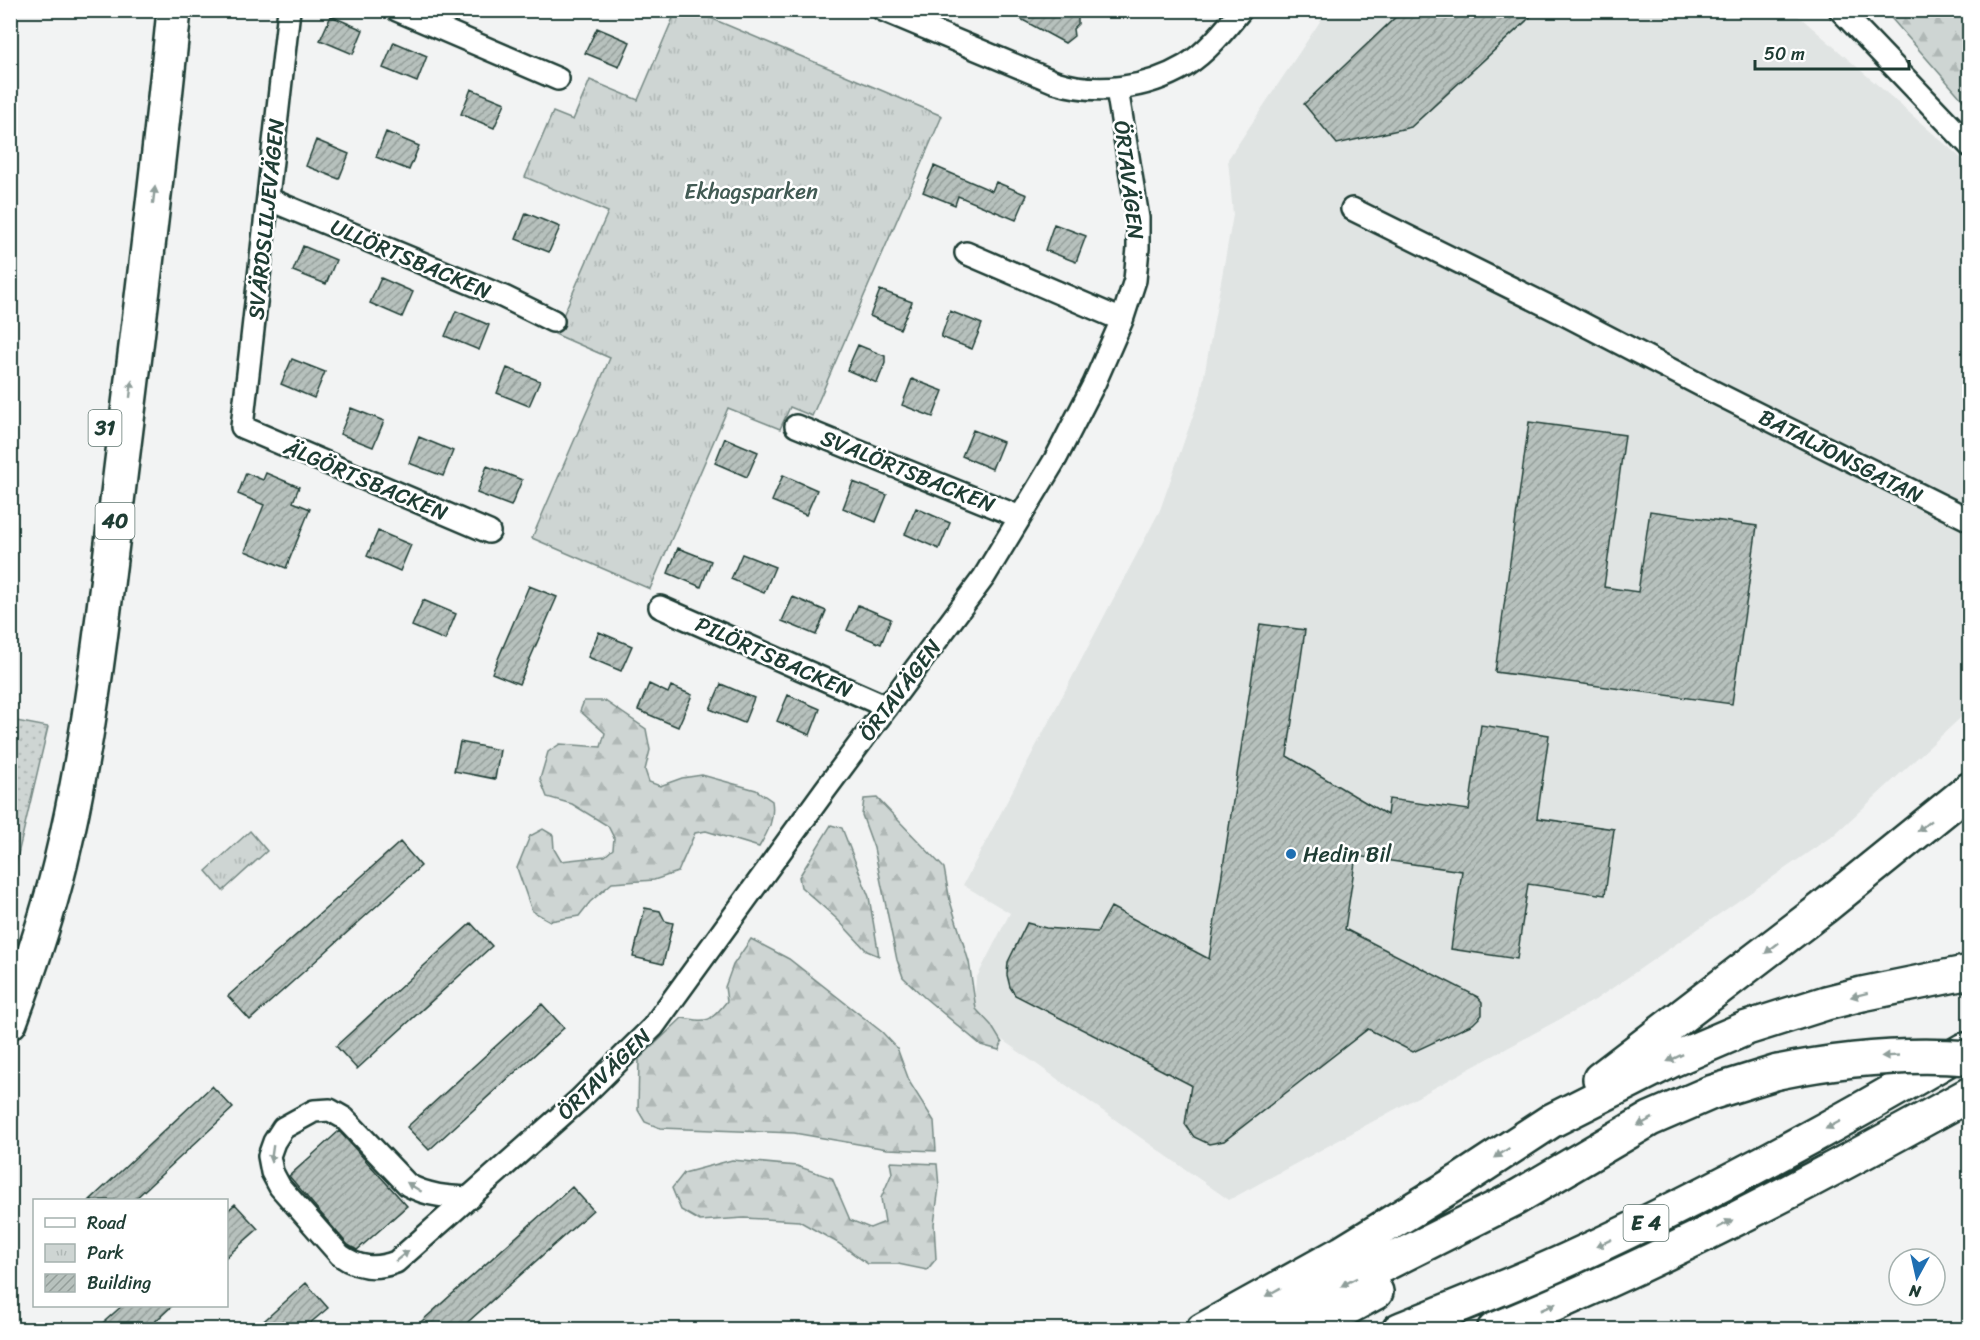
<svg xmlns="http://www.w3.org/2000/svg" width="1980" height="1340" font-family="Sriracha,sans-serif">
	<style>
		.built { fill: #e0e4e3 }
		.grass { fill: url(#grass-dots); stroke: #768984; stroke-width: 1.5 }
		.forest { fill: url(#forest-firs); stroke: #768984; stroke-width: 1.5 }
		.park { fill: url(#park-tufts); stroke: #768984; stroke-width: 1.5 }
		.building { fill: url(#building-hatch); stroke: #1f3d34; stroke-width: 1.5 }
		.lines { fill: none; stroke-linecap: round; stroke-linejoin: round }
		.minor-casing { stroke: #1f3d34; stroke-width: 26 }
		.trunk-casing { stroke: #1f3d34; stroke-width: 38 }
		.motorway-casing { stroke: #1f3d34; stroke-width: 38 }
		.minor { stroke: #fff; stroke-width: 21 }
		.trunk { stroke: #fff; stroke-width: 33 }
		.motorway { stroke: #fff; stroke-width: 33 }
		.motorway-bridge-casing { stroke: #1f3d34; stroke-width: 38; stroke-linecap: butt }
		.motorway-bridge { stroke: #fff; stroke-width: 33 }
		.oneway { fill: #8f9e9a }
		.poi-dot { fill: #1f6fb2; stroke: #fff; stroke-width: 2 }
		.labels { text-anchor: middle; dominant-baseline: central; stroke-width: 5; stroke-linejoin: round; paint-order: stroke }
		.shield { fill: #fff; stroke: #627771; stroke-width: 1.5 }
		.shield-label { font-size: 21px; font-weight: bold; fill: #1f3d34 }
		.street-label { font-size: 22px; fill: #1f3d34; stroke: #fff }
		.park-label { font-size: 22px; fill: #425b54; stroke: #fff }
		.poi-label { font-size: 22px; fill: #1f3d34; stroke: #fff; text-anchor: start }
	</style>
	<defs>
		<pattern id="grass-dots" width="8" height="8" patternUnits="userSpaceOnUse" patternTransform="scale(1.5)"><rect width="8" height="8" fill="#ced5d3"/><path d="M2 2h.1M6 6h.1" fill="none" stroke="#b0b8b6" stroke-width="1.8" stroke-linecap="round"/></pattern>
		<pattern id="forest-firs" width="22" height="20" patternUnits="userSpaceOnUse" patternTransform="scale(1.5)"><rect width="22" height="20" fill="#ced5d3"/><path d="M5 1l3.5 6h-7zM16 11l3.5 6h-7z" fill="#b0b8b6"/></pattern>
		<pattern id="park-tufts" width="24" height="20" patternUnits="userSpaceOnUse" patternTransform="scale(1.5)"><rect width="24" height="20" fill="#ced5d3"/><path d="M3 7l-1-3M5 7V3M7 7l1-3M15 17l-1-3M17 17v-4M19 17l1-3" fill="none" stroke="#b0b8b6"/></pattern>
		<pattern id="building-hatch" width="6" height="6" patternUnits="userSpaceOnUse" patternTransform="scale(1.5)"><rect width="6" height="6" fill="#b7c1bd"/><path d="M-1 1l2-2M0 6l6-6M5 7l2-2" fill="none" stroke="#949e9a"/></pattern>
	</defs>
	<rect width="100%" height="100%" fill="#f2f3f3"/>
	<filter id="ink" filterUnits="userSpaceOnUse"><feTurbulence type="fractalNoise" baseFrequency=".0167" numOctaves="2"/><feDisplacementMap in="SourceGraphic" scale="12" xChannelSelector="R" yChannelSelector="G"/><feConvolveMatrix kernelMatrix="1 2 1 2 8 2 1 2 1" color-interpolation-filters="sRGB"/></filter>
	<g filter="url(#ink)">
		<!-- built -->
		<path class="built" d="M1327,11H1793L1969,165V710L1835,834L1595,1000L1229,1200L988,1030L978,1016L974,1002L976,979L1010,913L963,885L1160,510L1201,393L1233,215L1228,159Z"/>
		<!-- grass -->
		<path class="grass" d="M11,720L48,727L11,884L10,720Z"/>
		<!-- forest -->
		<path class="forest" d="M1885,11H1969V107Z
			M584,701H605L646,729L650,750L645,770L649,782L660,786L682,778L702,775L756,790L772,801C775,819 768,832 759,847L706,831L695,833L678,872L654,880L612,883L590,902L579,916L550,921L532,911L517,868L530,836L543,829L553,835L554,849L561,861L605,856L613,849L614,838L608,826L572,804L547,797L540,779L548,752L560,744L601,747L605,733L580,711Z
			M877,798L944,868L950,901L969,962L976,1009L991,1025L1002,1043L999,1050L981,1045L925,998L903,977L897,960L874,848L862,815L864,799Z
			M831,825L842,828L869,897L879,956L867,951L837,919L801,887L799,877Z
			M751,939L789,959L882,1032L897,1048L910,1083L934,1121L936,1151L887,1149L794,1133L660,1128L645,1122L638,1110L639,1059L682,1018C708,1022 710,1023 727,1001L725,987L733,965Z
			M732,1160L797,1166L832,1178L850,1220L870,1228L885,1222L881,1198L892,1173L890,1162L937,1164L939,1187L934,1224L936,1259L927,1270L898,1264H868L838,1243L799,1221L744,1218L700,1221L681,1210L672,1188L684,1173Z"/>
		<!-- park -->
		<path class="park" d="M676,11H694L942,116L812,416L790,407L780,429L728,408L650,589L532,538L610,358L555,334L608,212L525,177L553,112L573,120L590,80L638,100Z
			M250,831L267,851L223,891L206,871Z"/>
		<!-- building -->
		<path class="building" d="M1004,10H1078V24L1073,29L1074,36L1065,43Z
			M1403,10H1538L1411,127L1337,144L1304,104Z
			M331,16L363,30L353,54L320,40Z
			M597,28L630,42L619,67L585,53Z
			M394,42L427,56L417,82L383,68Z
			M471,89L505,103L494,128L461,114Z
			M386,132L419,146L409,170L376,157Z
			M316,140L349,154L339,179L306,166Z
			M934,166L992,191L996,182L1027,195L1016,220L958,196L955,205L923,192Z
			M526,213L560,227L549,252L516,239Z
			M1054,224L1086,236L1076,262L1045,250Z
			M303,246L336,260L326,284L293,271Z
			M381,278L413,292L402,317L370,303Z
			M880,290L912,302L900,329L870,316Z
			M456,311L489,325L479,350L445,336Z
			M950,311L982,324L972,349L941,337Z
			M858,345L885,356V363L877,383L847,370Z
			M292,359L325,372L314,398L281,384Z
			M507,368L540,381L529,406L497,393Z
			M912,379L943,391L933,417L902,405Z
			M351,408L384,421L373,447L340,434Z
			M1529,422L1625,435L1604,587L1638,592L1650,511L1757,526L1732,704L1495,672Z
			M973,430L1003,442L992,469L962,456Z
			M419,437L453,451L443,476L409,463Z
			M725,438L758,452L747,477L715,463Z
			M487,466L522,480L511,506L477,493Z
			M246,473L263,480L266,473L299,487L293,502L310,509L286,568L245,551L264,505L238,494Z
			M783,475L817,490L806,515L772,501Z
			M853,482L887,495L876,522L843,508Z
			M916,508L950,523L939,549L905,534Z
			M378,531L411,545L400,571L367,556Z
			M678,548L711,561L701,587L668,573Z
			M742,554L775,567L764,593L731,579Z
			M529,586L557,597L519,684L492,673Z
			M793,597L826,611L816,635L782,621Z
			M423,600L456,614L445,640L412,626Z
			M858,605L891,619L881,644L847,630Z
			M1260,624L1305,630L1287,756L1387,815L1389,799L1469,810L1481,725L1549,735L1537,818L1614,829L1605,895L1528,884L1517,959L1451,949L1462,871L1356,856L1345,929L1478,997L1482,1002V1015L1473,1024L1413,1052L1368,1029L1224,1141L1209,1144L1194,1137L1185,1124L1191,1085L1015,995L1010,987L1007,975L1008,962L1027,923L1046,928L1097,932L1111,907L1209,959Z
			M599,632L632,646L621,671L588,657Z
			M649,684L668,693L671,686L692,695L678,727L638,710Z
			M721,684L754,698L744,723L710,709Z
			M788,695L820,709L810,735L777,721Z
			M460,742L500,750L495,779L454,771Z
			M400,842L421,866L250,1020L228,996Z
			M645,908L660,911L665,921L673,923L663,964L633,957Z
			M471,923L492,946L357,1069L336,1046Z
			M542,1004L564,1028L429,1150L407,1127Z
			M212,1086L233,1108L134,1200H90Z
			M339,1131L407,1206L357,1250L348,1245L289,1176Z
			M572,1187L593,1210L460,1329H413Z
			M235,1204L258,1229L226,1257V1212Z
			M306,1283L328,1308L303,1329H255Z
			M123,1305H173L147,1329H96Z"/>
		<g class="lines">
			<!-- minor casing -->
			<g class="minor-casing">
				<path id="minor" d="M289,10L242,427L489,532
					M397,10L558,79
					M883,10L1055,82C1097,95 1146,89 1185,66C1207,52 1224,31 1241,10
					M1840,10L1970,146
					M268,199L504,297L553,321
					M1352,209L1560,312L1712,391L1970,520
					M966,253L1122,320
					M796,426L1020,517
					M660,607L887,707
					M470,1198C448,1197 428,1196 408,1185L344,1118L330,1110L314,1111L283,1128L274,1142L269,1156L272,1172L280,1187L340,1255C358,1268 375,1270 396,1262L579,1100L653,1027L825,790L984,577L1056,458L1094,384L1122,320L1135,280L1138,248V218L1117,89"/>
			</g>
			<!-- trunk casing -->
			<g class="trunk-casing">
				<path id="trunk" d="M10,1022C29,971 47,918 60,865C91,738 104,607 120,477C139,322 159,166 174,10"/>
			</g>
			<!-- motorway casing -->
			<g class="motorway-casing">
				<path id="motorway" d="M1600,1079L1823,908L1970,789
					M1203,1330L1342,1253L1461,1180L1551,1121L1672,1060L1747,1028L1826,1003L1862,994L1970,972
					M1249,1330L1311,1301L1514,1199L1650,1119L1710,1093L1778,1072
					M1307,1330L1376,1292
					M1399,1330C1455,1307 1512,1285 1567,1260C1703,1198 1835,1126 1964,1050
					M1494,1330C1658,1263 1815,1180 1970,1094"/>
			</g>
			<!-- minor -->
			<use href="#minor" class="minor"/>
			<!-- trunk -->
			<use href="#trunk" class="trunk"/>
			<!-- motorway -->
			<use href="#motorway" class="motorway"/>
			<!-- motorway-bridge casing -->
			<g class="motorway-bridge-casing">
				<path id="motorway-bridge" d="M1778,1072C1842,1059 1904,1053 1970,1058"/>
			</g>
			<!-- motorway-bridge -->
			<use href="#motorway-bridge" class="motorway-bridge"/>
		</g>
		<!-- one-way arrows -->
		<defs><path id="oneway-solid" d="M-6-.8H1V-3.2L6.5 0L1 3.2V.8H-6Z" transform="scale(1.5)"/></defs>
		<g class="oneway">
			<use href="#oneway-solid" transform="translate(154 195) rotate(-83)"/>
			<use href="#oneway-solid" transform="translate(131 389) rotate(-83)"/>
			<use href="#oneway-solid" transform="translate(1924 826) rotate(141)"/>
			<use href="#oneway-solid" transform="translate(1772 948) rotate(142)"/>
			<use href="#oneway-solid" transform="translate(1859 995) rotate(166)"/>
			<use href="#oneway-solid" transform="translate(1890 1056) rotate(177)"/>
			<use href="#oneway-solid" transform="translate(1675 1058) rotate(155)"/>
			<use href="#oneway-solid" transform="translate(1645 1122) rotate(152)"/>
			<use href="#oneway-solid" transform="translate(1833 1125) rotate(152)"/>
			<use href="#oneway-solid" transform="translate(1502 1153) rotate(146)"/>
			<use href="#oneway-solid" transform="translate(272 1154) rotate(98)"/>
			<use href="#oneway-solid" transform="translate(414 1187) rotate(-148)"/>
			<use href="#oneway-solid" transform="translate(1725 1224) rotate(-27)"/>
			<use href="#oneway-solid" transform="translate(1604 1243) rotate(155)"/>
			<use href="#oneway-solid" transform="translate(402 1256) rotate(-39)"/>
			<use href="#oneway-solid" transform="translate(1349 1282) rotate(153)"/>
			<use href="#oneway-solid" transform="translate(1273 1292) rotate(151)"/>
			<use href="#oneway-solid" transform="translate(1548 1307) rotate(-24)"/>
		</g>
	</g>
	<!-- markers -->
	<circle class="poi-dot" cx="1291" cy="854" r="6"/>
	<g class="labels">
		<!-- shield labels -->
		<g class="shield">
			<rect x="88.5" y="410" width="33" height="36" rx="4.5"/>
			<rect x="95.5" y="503" width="39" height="36" rx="4.5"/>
			<rect x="1623.5" y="1205" width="45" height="36" rx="4.5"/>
		</g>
		<g class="shield-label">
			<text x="105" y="428">31</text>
			<text x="115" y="521">40</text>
			<text x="1646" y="1223">E 4</text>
		</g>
		<!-- street labels -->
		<g class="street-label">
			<text transform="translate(1129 180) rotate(83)">ÖRTAVÄGEN</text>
			<text transform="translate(266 219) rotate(-84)">SVÄRDSLILJEVÄGEN</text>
			<text transform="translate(411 259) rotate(23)">ULLÖRTSBACKEN</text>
			<text transform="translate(1841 456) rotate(27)">BATALJONSGATAN</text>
			<text transform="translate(908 471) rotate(22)">SVALÖRTSBACKEN</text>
			<text transform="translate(366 480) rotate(23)">ÄLGÖRTSBACKEN</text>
			<text transform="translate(774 657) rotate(24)">PILÖRTSBACKEN</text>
			<text transform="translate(900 690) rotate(-53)">ÖRTAVÄGEN</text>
			<text transform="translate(604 1074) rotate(-44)">ÖRTAVÄGEN</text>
		</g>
		<!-- park labels -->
		<g class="park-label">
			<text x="751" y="191">Ekhagsparken</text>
		</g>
		<!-- poi labels -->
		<g class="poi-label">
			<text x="1303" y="854">Hedin Bil</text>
		</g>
	</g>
	<!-- margin -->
	<rect width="1980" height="1340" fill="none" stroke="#fff" stroke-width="36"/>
	<rect x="18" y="18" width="1944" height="1304" fill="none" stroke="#1f3d34" stroke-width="2" filter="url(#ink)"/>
	<!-- legend -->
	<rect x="33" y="1199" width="195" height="108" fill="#ffffff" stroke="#a5b1ae" stroke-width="1.5"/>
	<rect x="45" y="1218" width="30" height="9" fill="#ffffff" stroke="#a5b1ae" stroke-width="1.5"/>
	<text x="87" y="1229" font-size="18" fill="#1f3d34">Road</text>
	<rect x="45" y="1244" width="30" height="18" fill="url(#park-tufts)" stroke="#a5b1ae" stroke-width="1.5"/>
	<text x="87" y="1259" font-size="18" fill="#1f3d34">Park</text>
	<rect x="45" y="1274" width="30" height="18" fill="url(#building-hatch)" stroke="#a5b1ae" stroke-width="1.5"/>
	<text x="87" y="1289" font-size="18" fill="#1f3d34">Building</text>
	<!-- north arrow -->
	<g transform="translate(1917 1277) rotate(188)"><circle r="28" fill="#ffffff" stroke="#a5b1ae" stroke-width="1.5"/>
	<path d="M0-4.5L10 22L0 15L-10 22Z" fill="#1f6fb2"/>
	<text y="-9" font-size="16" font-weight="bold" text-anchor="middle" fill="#1f3d34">N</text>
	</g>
	<!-- scale -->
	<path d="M1755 60v9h154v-9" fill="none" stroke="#1f3d34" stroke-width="3"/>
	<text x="1764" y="60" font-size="18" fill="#1f3d34" stroke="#ffffff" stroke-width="4.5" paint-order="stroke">50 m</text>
</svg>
